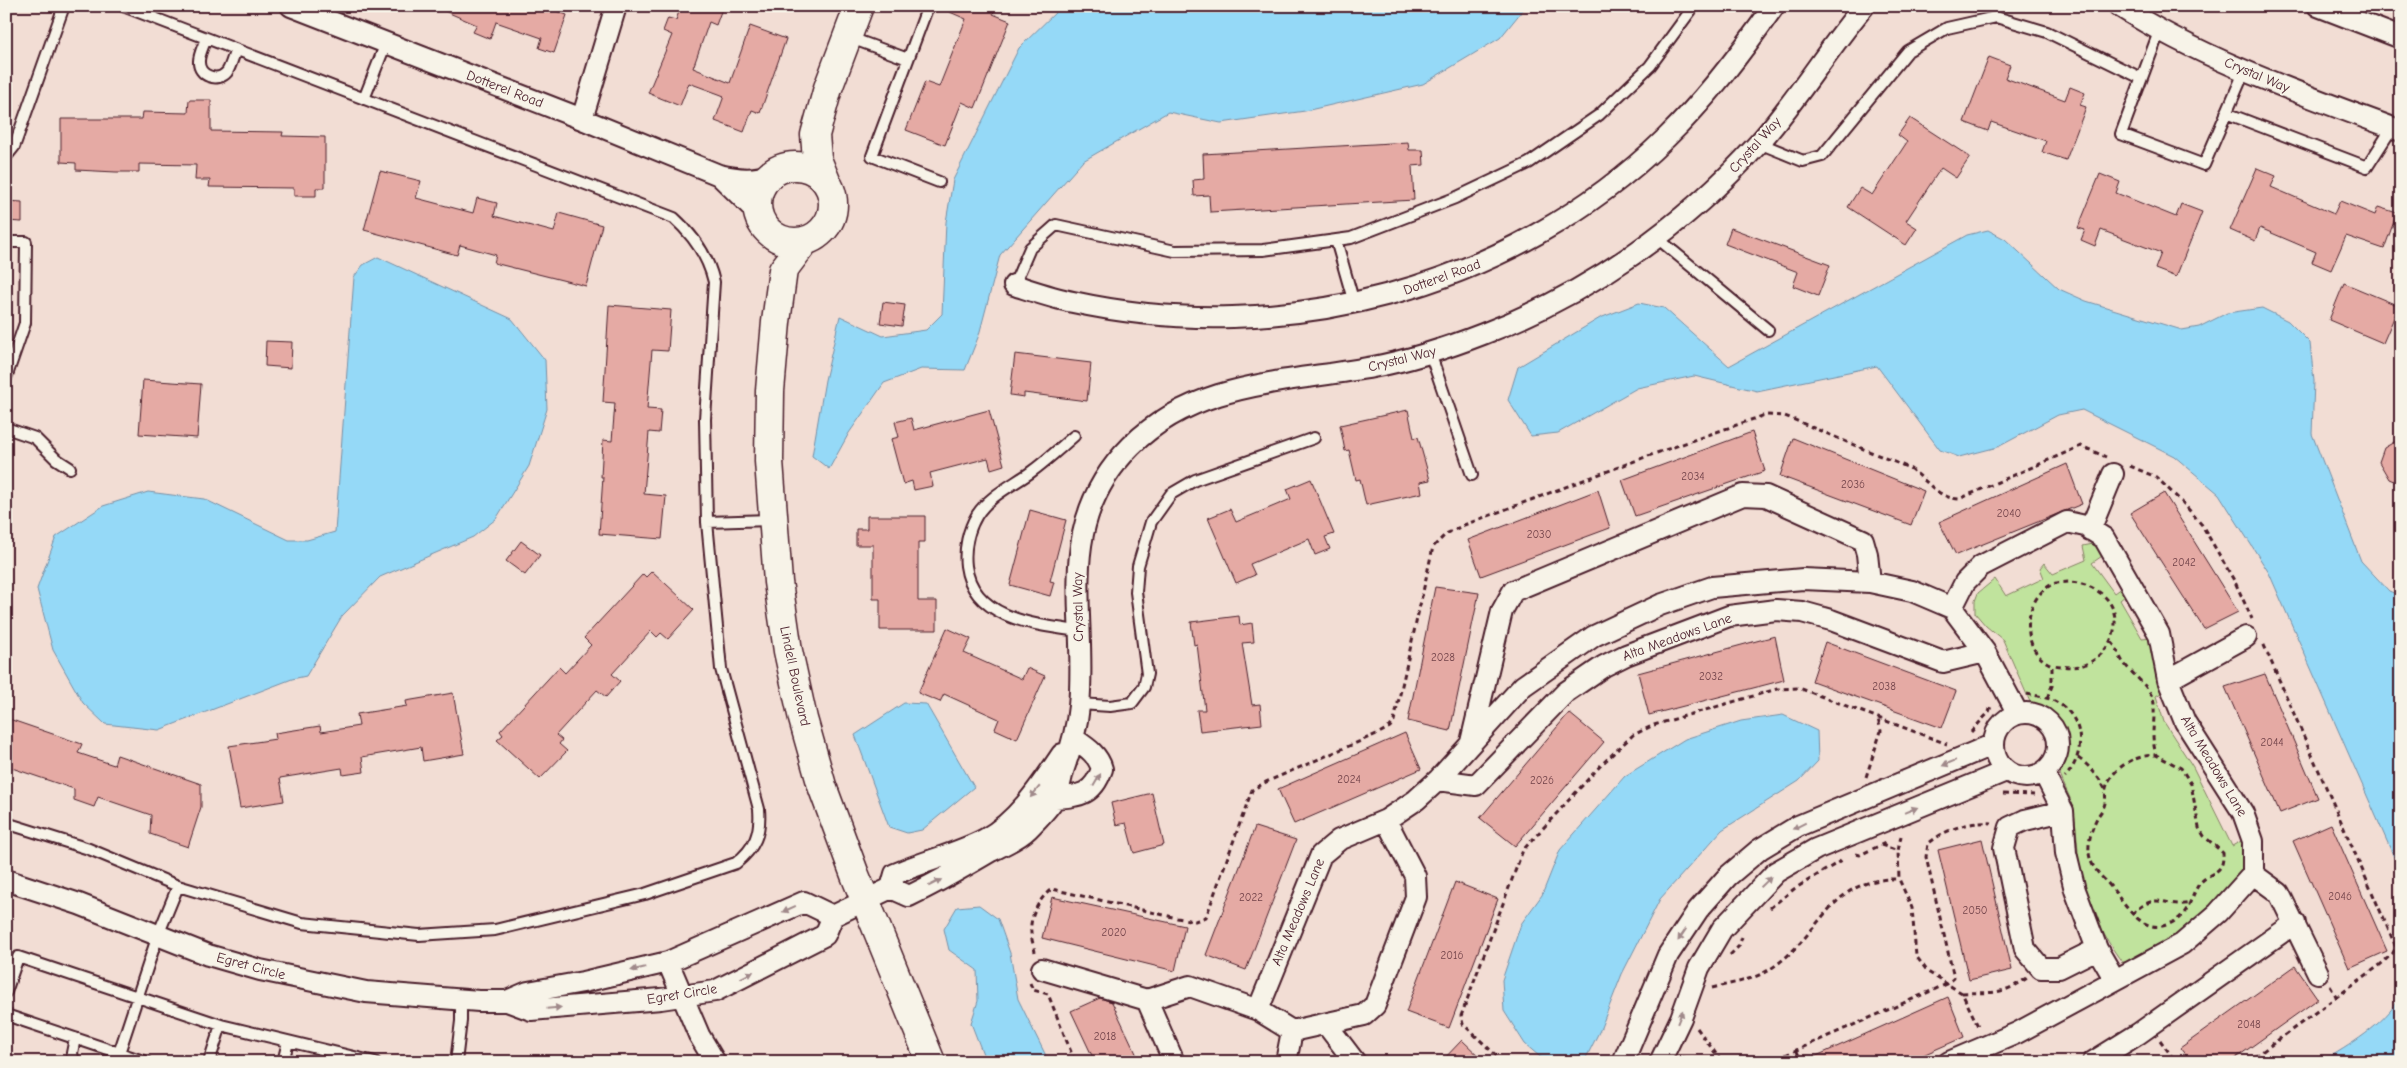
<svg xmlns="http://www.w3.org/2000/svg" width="2407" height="1068" font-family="'Comic Neue',sans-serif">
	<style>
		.green { fill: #c0e39d; stroke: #858164 }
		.water { fill: #95d9f7; stroke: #778fa5 }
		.building { fill: #e5aaa4; stroke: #4a1f2b }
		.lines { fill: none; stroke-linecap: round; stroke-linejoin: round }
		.lane-casing { stroke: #4a1f2b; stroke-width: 14 }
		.street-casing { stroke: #4a1f2b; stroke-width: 24 }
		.secondary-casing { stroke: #4a1f2b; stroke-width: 31 }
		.path { stroke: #4a1f2b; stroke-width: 3; stroke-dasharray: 5 4; stroke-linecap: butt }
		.lane { stroke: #f7f3e8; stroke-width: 10 }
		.street { stroke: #f7f3e8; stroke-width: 20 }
		.secondary { stroke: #f7f3e8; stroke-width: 28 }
		.oneway { fill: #a0898a }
		.labels { text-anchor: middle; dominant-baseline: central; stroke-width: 4; stroke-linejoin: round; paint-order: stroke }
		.number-label { font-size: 11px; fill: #714249 }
		.street-label { font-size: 14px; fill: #4a1f2b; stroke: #f7f3e8 }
	</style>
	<rect width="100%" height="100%" fill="#f2ddd4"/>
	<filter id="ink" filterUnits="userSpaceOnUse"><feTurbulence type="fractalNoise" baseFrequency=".02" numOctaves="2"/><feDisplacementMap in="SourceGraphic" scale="10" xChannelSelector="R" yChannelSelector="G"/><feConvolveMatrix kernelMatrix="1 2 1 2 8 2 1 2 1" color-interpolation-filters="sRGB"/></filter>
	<g filter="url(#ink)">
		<!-- green -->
		<path class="green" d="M2093,544L2102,549L2105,554L2092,563L2114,593L2125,585L2130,592L2120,600L2142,638L2152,637L2166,690L2156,696L2164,722L2193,767L2232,846L2245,839L2246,870L2192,927L2133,962H2122C2103,937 2085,900 2080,868C2077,848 2077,827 2073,807C2071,797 2060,780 2060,771C2060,763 2066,754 2070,747C2064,720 2057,710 2030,702L2003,640L1986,626L1975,613V601L1978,593L1995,579L2006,596L2044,578L2040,568L2044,563L2053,574L2086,560L2083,546Z"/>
		<!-- water -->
		<path class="water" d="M1062,6H1526L1500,38L1423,84L1305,111L1221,123L1168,112L1083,161L1000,255L979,335L965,370L921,369L884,383L849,433L829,469L812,456L825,380L840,316L883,336L926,330L942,314L946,222L953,180L1019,48Z
			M1988,230L2005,239L2059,289L2086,301L2182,330L2199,327L2227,313L2262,308L2288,321L2310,343L2314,381L2312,434L2361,561L2389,591L2401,596V873L2269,573L2219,494L2174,456L2082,410L2058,415L1998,447L1959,457L1940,450L1877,366L1757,391L1694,376L1637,388L1558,433L1531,436L1508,400L1518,367L1600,318L1639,303L1664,308L1729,366L1967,235Z
			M378,257L512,319L545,360L547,409L529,466L496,519L473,537L380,577L342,616L306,676L292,679L159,730L105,724L83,703L53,650L37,589L56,537L103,506L148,492L204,499L289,540H307L335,532L354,277L363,265Z
			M904,703L926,704L974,787L922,830L907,833L889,827L855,735Z
			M1783,715L1817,731L1818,761L1799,781L1722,830L1660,899L1622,974L1600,1030L1584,1062H1546L1525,1044L1504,1011L1502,980L1521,924L1542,895L1560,850L1625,776L1685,739L1741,721Z
			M979,905L998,919L1010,953L1018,999L1049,1062H986L971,1023L978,1001L977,970L949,950L944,929L957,907Z
			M2401,996V1062H2321C2350,1045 2383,1026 2401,996Z"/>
		<!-- building -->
		<path class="building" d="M433,6H542L567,15L554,53L539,48L542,38L496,22L490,39L473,32L477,25Z
			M681,6H723L716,25L709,22L693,68L730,83L750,26L786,39L760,113L752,110L744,132L715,121L724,96L719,94L689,83L680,106L648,93L672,35L663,31L668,18L676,20Z
			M936,6H996L993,14L1010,21L975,108L962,102L945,145L906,130L925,82L939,87L966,19Z
			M1989,57L2010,65L2005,78L2065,100L2070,87L2085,93L2080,105L2086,107L2066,160L2042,152L2046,141L1991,122L1988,131L1964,122Z
			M189,100H211V131L283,132L282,136L325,137V188H316V196H294V188L209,187L210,180H195L196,165L139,164V172H116L76,170V163L61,162V119H142L143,112L188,113Z
			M1910,118L1970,157L1956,178L1941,168L1906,221L1917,228L1906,245L1848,207L1860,188L1872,195L1907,142L1898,135Z
			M1408,142L1409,150H1423L1424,165L1412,166L1414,200L1210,212L1209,195L1194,196L1193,180L1204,179L1203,154Z
			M2257,168L2276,176L2271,187L2334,214L2340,201L2375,215L2378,207L2397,213L2384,249L2346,236L2331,270L2312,262L2316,252L2260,228L2255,241L2230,230Z
			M380,171L421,181L416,198L473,213L477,198L497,203L494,216L554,232L559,213L602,225L586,286L494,263L496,255L460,245L457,255L364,230Z
			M2100,174L2120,182L2116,193L2176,217L2181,204L2202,212L2176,277L2155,269L2161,253L2101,230L2095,246L2081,240L2085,230L2078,228Z
			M6,201L22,202V222L6,221Z
			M1731,228L1830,265L1818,296L1793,286L1798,272L1725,244Z
			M2344,283L2399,306L2383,343L2329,320Z
			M883,302L905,305L902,326L880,323Z
			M609,305L671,310L668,351L652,350L647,409L661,410L659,433L649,432L644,494L666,496L662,539L599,534L603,477H601L603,440L612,441L615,403L603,402Z
			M266,341L292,342L291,368L265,366Z
			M1015,354L1091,363L1087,401L1024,393V397L1010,395Z
			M143,380L201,384L197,438L139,434Z
			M989,410L1004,465L991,469L988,458L930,473L933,486L914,490L912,481L903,484L891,439L899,437L895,422L911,418L914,430Z
			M1408,410L1414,438L1418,437L1430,480L1420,482L1422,493L1366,505L1360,479L1356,480L1349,450L1345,451L1340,425Z
			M1752,432L1765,471L1635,516L1622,480Z
			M1793,438L1924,491L1911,525L1780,476Z
			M2401,438V484L2389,479L2379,462L2384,448Z
			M2067,464L2082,504L1956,555L1939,522Z
			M1311,479L1334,534L1325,537L1330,549L1315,555L1309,539L1250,564L1255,575L1236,583L1208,518L1230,509L1236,522L1291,499L1287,489Z
			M1598,490L1610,528L1481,576L1468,540Z
			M2164,493L2238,612L2204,629L2130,513Z
			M1030,510L1066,520L1050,581L1054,582L1050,596L1010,585Z
			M867,516H925V542H918V601H937V630H880V599H873V545H856V529H867Z
			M521,541L540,555L525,575L506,561Z
			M652,571L694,610L668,639L661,633L657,637L651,631L612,674L620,681L606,697L597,690L556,735L562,740L559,744L567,751L540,779L497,740L503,735L500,731L559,667L565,673L591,645L584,638L643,574L646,577Z
			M1435,587L1479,593L1450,731L1408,721Z
			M1239,616L1240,625L1252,623L1254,642L1242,643L1252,705L1260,704L1262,724L1200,731L1197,710H1205L1197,644L1194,645L1191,622Z
			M947,628L971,639L964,653L1022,679L1027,668L1045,676L1017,739L995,729L999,719L944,694L940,702L918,693Z
			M1775,636L1784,680L1649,715L1638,673Z
			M1825,642L1956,691L1942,728L1812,681Z
			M2265,674L2318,798L2280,813L2225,687Z
			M453,693L464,754L423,761L421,747L362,757L364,772L343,775L342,768L280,778L284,801L240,808L229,746L276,739L275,733L320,726L321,732L359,726L357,714L407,706L406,701Z
			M1569,713L1604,742L1515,846L1480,818Z
			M6,718L82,744L78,753L114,765L117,755L201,784V807L188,847L150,834L151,815L98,797L94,807L74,800V789L6,766Z
			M1405,733L1421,769L1294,824L1278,789Z
			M1152,793L1164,845L1134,853L1126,823L1116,825L1111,803Z
			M2331,824L2387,951L2349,968L2293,841Z
			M1255,827L1296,840L1246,970L1206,955Z
			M1982,839L2012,970L1969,980L1938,850Z
			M1455,882L1498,899L1449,1028L1406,1012Z
			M1052,897L1185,926L1175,971L1042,938Z
			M2295,966L2318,999L2230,1062H2191L2180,1048Z
			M1948,997L1964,1037L1907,1062H1803Z
			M1100,998L1112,1002L1140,1062H1095L1071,1011Z
			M1462,1040L1485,1062H1441Z"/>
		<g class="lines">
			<!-- lane casing -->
			<g class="lane-casing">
				<path id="lane" d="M928,6L872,156L939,182
					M2159,32L2121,134L2204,165L2245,70
					M848,37L908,59
					M206,38C204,45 199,54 199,61C198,76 218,83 227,72C231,66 233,56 236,50
					M364,99L386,43
					M2226,113L2367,167L2392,128
					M1759,143L1803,161L1822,156L1908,51L1947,28L1996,17L2047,32L2141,78
					M6,157L14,147L64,6
					M1656,237L1768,330
					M1336,240L1354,303
					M6,242H26L25,323L6,378
					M1014,285L1030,248L1056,225L1175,251L1263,250L1351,238L1455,198L1529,163L1599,115L1650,66L1694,6
					M1430,353L1472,475
					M6,428L35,438L56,459L70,468
					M1074,436C1060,448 1046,461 1031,472C1013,485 989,496 977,515C968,530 964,549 966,566C973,619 1036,625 1078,631
					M707,522L772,520
					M1080,704L1110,706L1132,703L1144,687L1147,674L1136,592L1138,566L1151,522L1171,494L1195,480L1314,438
					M6,823L89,849L178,886L302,923L419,935L495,930L645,894L736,863C755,848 761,833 759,809L721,669L707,522L705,419L714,282C708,256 694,236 674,218L123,6
					M6,992L18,957L221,1025L209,1062
					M6,1015L146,1062
					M221,1025L375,1062
					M119,1053L158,935L178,886
					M74,1062L72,1053L75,1038
					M283,1062L288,1042
					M456,1062L461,1021V999"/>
			</g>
			<!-- street casing -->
			<g class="street-casing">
				<path id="street" d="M291,6L582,119L719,175C738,179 754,181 772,174
					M2119,6C2205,61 2305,95 2401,131
					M2318,6L2401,38
					M582,119L616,6
					M719,175L759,214
					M1014,285C1033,291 1053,298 1073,302C1283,348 1511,289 1666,138C1707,98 1741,53 1774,6
					M2090,530L2113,474
					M2168,680L2246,637
					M1994 745a32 32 0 1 1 64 0a32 32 0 1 1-64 0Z
					M1471,742L1502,611L1513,591L1743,495L1766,496L1863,540L1867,554L1870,582
					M2044,773L2063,811L2066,853L2075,890L2097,949L2115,980
					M1438,780L1476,785L1566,692L1604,666L1626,655L1729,616L1776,610L1802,612L1831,620L1943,662L1985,652
					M1055,798C1080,796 1093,795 1102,769C1098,754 1086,747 1073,738
					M2063,811L2025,820L2010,827L2004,848L2025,949L2041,968H2059L2097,949
					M2253,874L2279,893L2318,973
					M6,880L79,904L208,955L260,970L366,992L479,1001H507L531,1010L661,999L715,991L825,935L833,916L891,888L909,896C937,883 964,867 991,851C1003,845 1018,839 1028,829C1037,820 1050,807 1056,796C1060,788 1061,777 1064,768C1071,748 1077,728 1079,706C1088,611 1052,525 1131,446C1196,381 1287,383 1373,367C1410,360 1447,348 1483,334C1588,294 1684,227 1759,143C1797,100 1827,50 1864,6
					M891,888L895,874C922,862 959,853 985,839C1018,821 1041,785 1062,754
					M668,962L699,1035L715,1062
					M1042,969L1147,1000
					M507,1001L528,992L583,982L668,962L804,902L833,916
					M1258,1010L1321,855L1339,840L1386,820L1416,800L1438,780L1523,686L1594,636L1660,605L1712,587L1803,579L1870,582L1912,591L1952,608L1985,652L2018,714
					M1326,1024L1355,1062
					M1174,1062L1147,1000L1190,986L1258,1010L1292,1031L1364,1015L1375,1005L1416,897L1415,876L1386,820
					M1286,1062L1292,1031
					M1623,1062L1668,955L1698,910L1728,876L1760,849L1798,826L1994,744
					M1660,1062L1681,1018L1699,968L1722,929L1776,872L1816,849L2006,771
					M1949,1062L2017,1033L2182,944L2218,913L2253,874V841L2243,813L2185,722L2168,680L2159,634L2104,538L2085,526L2067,522L1981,566L1965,582L1952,608
					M2093,1062L2138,1034L2295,923"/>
			</g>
			<!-- secondary casing -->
			<g class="secondary-casing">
				<path id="secondary" d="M757 204a38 38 0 1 1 76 0a38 38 0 1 1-76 0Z
					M826,181L817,159L815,135L828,88L859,6
					M805,241L783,270L776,322L770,391L769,461L778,582L788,651L803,719L822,786L855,875L931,1062"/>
			</g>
			<!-- path -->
			<path class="path" d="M2130,466L2156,477L2183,503L2202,525L2235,582L2252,619
				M2111,642C2118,647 2118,655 2123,662C2131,674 2154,689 2154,705C2155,727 2150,731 2156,755L2181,768L2191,784L2199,828L2204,836L2223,853C2224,875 2212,870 2200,883C2196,888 2194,894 2191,900C2186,912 2181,919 2169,924C2142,935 2126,906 2111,887C2102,876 2091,869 2089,853C2088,840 2092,827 2098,816C2101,812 2104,808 2105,803C2106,798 2105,793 2106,788C2112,767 2136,755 2156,755
				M2027,694C2037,696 2049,697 2058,703C2085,719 2086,755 2065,777
				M2047,698L2052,686V665C2019,652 2022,598 2053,584C2057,582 2064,583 2068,582C2080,582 2094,587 2103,595C2127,616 2112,654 2086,664C2075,669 2064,666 2052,665
				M1971,732L1989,712L1991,706
				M2078,758C2089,765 2099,777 2105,789
				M1866,777L1881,731L1878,719
				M2003,794L2034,795
				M1901,836L1898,851L1899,879L1912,908L1916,956L1928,972L1947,984L1954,978L1926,857L1928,844C1945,829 1970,821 1992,823
				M1881,845L1898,851
				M1856,854L1860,855L1885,843
				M1770,908L1794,889L1844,859
				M2132,914C2157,889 2166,909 2190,903
				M1035,952C1034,946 1031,939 1031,932C1029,917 1040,897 1052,889L1177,918L1195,921L1206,917L1252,790L1266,782L1379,733L1390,727L1394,721L1433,547L1446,534L1464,525L1648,456L1765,415L1785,416L1909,468C1927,479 1936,498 1959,499L2081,446L2106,457
				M1730,955L1739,946L1742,937
				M1030,983L1033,990L1048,994L1075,1062
				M2330,986L2336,996
				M1712,988C1737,982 1756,980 1776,965C1822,932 1831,877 1899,879
				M1962,993C1992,992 2001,996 2027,978
				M1697,1028L1722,1062
				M2160,1040L2176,1062
				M1797,1051L1801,1062
				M1685,1059L1719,1060
				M1503,1062L1463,1024L1461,1016L1523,850L1602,764L1633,735L1654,725L1777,689L1799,688L1947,744
				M1683,1062L1685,1055
				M1769,1062L1947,984L1962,993L1978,1026
				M2248,1062L2380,965L2393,953L2396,947L2263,643"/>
			<!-- lane -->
			<use href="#lane" class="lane"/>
			<!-- street -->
			<use href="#street" class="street"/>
			<!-- secondary -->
			<use href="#secondary" class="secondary"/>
		</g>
		<!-- one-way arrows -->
		<defs><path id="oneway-solid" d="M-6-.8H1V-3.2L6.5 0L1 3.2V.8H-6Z" transform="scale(1.25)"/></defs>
		<g class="oneway">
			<use href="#oneway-solid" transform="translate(1949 763) rotate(157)"/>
			<use href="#oneway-solid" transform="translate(1097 780) rotate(-60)"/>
			<use href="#oneway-solid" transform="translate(1035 792) rotate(130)"/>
			<use href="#oneway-solid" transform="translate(1911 810) rotate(-22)"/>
			<use href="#oneway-solid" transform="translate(1799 826) rotate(154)"/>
			<use href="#oneway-solid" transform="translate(1766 882) rotate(-44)"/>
			<use href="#oneway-solid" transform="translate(935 883) rotate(-27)"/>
			<use href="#oneway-solid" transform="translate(789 909) rotate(156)"/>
			<use href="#oneway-solid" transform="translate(1682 935) rotate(124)"/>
			<use href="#oneway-solid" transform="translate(638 969) rotate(167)"/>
			<use href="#oneway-solid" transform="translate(747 975) rotate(-27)"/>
			<use href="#oneway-solid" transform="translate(554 1008) rotate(-5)"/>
			<use href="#oneway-solid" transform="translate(1680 1017) rotate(-68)"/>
		</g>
	</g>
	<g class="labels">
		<!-- number labels -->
		<g class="number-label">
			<text x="1693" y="476">2034</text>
			<text x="1853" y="484">2036</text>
			<text x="2009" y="513">2040</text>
			<text x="1539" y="534">2030</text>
			<text x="2184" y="562">2042</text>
			<text x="1443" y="657">2028</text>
			<text x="1711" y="676">2032</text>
			<text x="1884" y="686">2038</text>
			<text x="2272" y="742">2044</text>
			<text x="1349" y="779">2024</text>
			<text x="1542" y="780">2026</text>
			<text x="2340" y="896">2046</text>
			<text x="1251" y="897">2022</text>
			<text x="1975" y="910">2050</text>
			<text x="1114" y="932">2020</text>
			<text x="1452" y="955">2016</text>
			<text x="2249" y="1024">2048</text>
			<text x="1105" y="1036">2018</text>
		</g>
		<!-- street labels -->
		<g class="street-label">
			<text transform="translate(2257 75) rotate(23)">Crystal Way</text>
			<text transform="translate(505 89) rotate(21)">Dotterel Road</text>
			<text transform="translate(1755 145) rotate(-48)">Crystal Way</text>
			<text transform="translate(1442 277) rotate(-20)">Dotterel Road</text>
			<text transform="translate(1402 359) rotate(-14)">Crystal Way</text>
			<text transform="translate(1078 607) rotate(-91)">Crystal Way</text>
			<text transform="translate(1677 637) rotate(-20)">Alta Meadows Lane</text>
			<text transform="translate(795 676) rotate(78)">Lindell Boulevard</text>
			<text transform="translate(2214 766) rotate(59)">Alta Meadows Lane</text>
			<text transform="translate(1298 912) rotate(-67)">Alta Meadows Lane</text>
			<text transform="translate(251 966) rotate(15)">Egret Circle</text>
			<text transform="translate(682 994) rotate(-9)">Egret Circle</text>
		</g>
	</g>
	<!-- margin -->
	<rect width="2407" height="1068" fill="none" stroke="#f7f3e8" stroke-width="25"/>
	<rect x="12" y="12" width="2382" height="1043" fill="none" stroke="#4a1f2b" stroke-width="2" filter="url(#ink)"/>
</svg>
